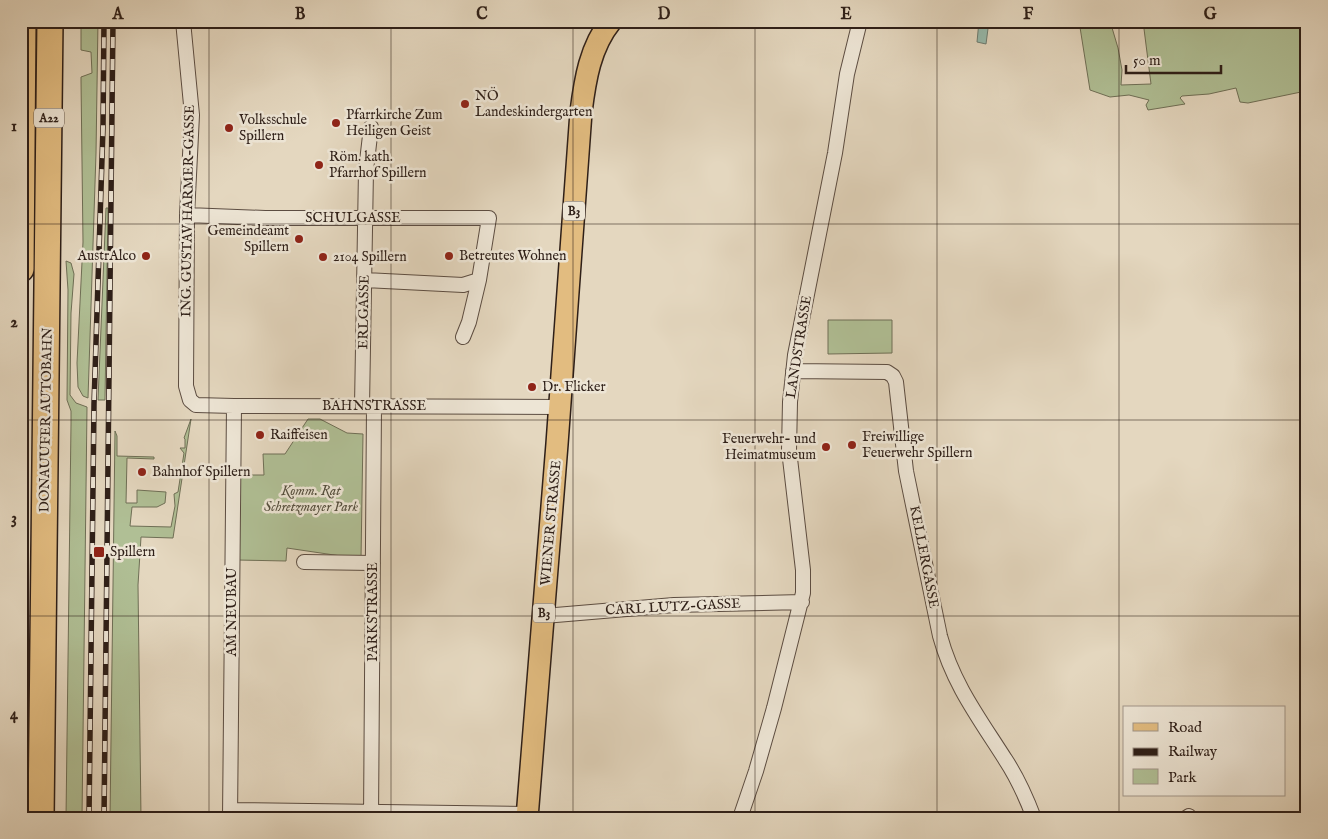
<svg xmlns="http://www.w3.org/2000/svg" width="1328" height="839" font-family="'IM FELL English',serif">
	<style>
		.green { fill: #b0bf95; stroke: #6f6f56 }
		.water { fill: #97baac; stroke: #6d7c71 }
		.lines { fill: none; stroke-linecap: round; stroke-linejoin: round }
		.street-casing { stroke: #5c4d42; stroke-width: 16 }
		.primary-casing { stroke: #2e1f18; stroke-width: 24 }
		.highway-casing { stroke: #2e1f18; stroke-width: 28 }
		.street { stroke: #ede5d5; stroke-width: 14 }
		.primary { stroke: #e2bc80; stroke-width: 21 }
		.highway { stroke: #e2bc80; stroke-width: 25 }
		.rail-casing { stroke: #2e1f18; stroke-width: 5.5 }
		.rail { stroke: #ede5d5; stroke-width: 4; stroke-dasharray: 11; stroke-linecap: butt }
		.grid { fill: none; stroke: #2e1f18; stroke-width: 1; stroke-opacity: 0.55 }
		.poi-dot { fill: #8f2418; stroke: #ede5d5; stroke-width: 2 }
		.labels { text-anchor: middle; dominant-baseline: central; stroke-width: 5; stroke-linejoin: round; paint-order: stroke }
		.shield { fill: #ede5d5; stroke: #675a51; stroke-width: 1 }
		.shield-label { font-size: 12px; font-weight: bold; fill: #2e1f18 }
		.poi-label { font-size: 14px; fill: #2e1f18; stroke: #ede5d5; text-anchor: start }
		.street-label { font-size: 14px; fill: #2e1f18; stroke: #ede5d5 }
		.park-label { font-size: 14px; font-style: italic; fill: #554f3e; stroke: #ede5d5 }
		.neatline { fill: none; stroke: #2e1f18; stroke-width: 2 }
		.grid-label { font-size: 16px; text-anchor: middle; font-weight: bold; fill: #2e1f18 }
	</style>
	<rect width="100%" height="100%" fill="#e4d7bf"/>
	<filter id="stains"><feTurbulence type="fractalNoise" baseFrequency=".004" numOctaves="4"/><feColorMatrix values="0 0 0 0 .2 0 0 0 0 .09 0 0 0 0 .02 0 0 0 .5 -.17"/></filter>
	<radialGradient id="worn" r=".72"><stop offset=".6" stop-color="#630" stop-opacity="0"/><stop offset="1" stop-color="#630" stop-opacity=".3"/></radialGradient>
	<!-- green -->
	<path class="green" d="M81,21H98L96,153L88,398L83,396L78,387L77,363L83,242L81,81V77L92,73L91,52L81,50Z
		M1079,21H1110L1118,48L1122,70L1121,85L1151,84L1143,21H1307V89L1301,92L1248,103L1240,102L1236,88L1209,94L1182,96L1180,98L1185,104L1148,110L1146,105L1149,100L1129,95L1110,97L1090,90Z
		M106,208H108L105,400H98Z
		M66,261L71,263L74,274L71,313L70,395L76,403L87,407L82,818H66L71,424V411L67,400L68,290Z
		M828,320H892V353L828,354Z
		M191,419L173,538L141,537L138,585L141,818H110L115,431L117,436V456L154,457V459L127,458L126,503H137V490L166,492L165,503L157,507H132L130,526L171,527L175,506L174,494L178,492L184,453L180,448H185V439L184,438Z
		M308,419H320L347,433L363,434L361,559L287,548L286,561L237,560L240,475H264L263,454H285Z"/>
	<!-- water -->
	<path class="water" d="M979,21H989L986,44L977,42Z"/>
	<g class="lines">
		<!-- street casing -->
		<g class="street-casing">
			<path id="street" d="M183,21L192,115L187,215L186,386L190,400L196,405L234,406L560,407
				M187,215L265,218H489L479,280L463,285L365,280
				M463,337L469,322L479,280
				M793,371L887,372L893,376L896,382L906,471L940,636C953,684 979,718 1005,759C1017,777 1026,797 1034,818
				M362,406L366,170L371,127
				M304,562L373,563
				M544,616L674,605L802,602
				M230,810L527,814
				M230,818L234,406
				M371,818L374,406
				M740,818L756,771L774,708L803,593V570L789,450L790,402L795,355L835,153L847,74L860,21
				M1186,818L1189,816"/>
		</g>
		<!-- primary casing -->
		<g class="primary-casing">
			<path id="primary" d="M527,818L557,444L581,112C585,80 590,47 611,21"/>
		</g>
		<!-- highway casing -->
		<g class="highway-casing">
			<path id="highway" d="M21,269L23,21
				M41,818L50,21"/>
		</g>
		<!-- street -->
		<use href="#street" class="street"/>
		<!-- primary -->
		<use href="#primary" class="primary"/>
		<!-- highway -->
		<use href="#highway" class="highway"/>
		<!-- rail casing -->
		<g class="rail-casing">
			<path id="rail" d="M89,818L94,404L103,128L104,21
				M104,818L113,21"/>
		</g>
		<!-- rail -->
		<use href="#rail" class="rail"/>
	</g>
	<!-- grid -->
	<path class="grid" d="M209,21V818M391,21V818M573,21V818M755,21V818M937,21V818M1119,21V818M21,224H1307M21,420H1307M21,616H1307"/>
	<!-- markers -->
	<g class="poi-dot">
		<circle cx="465" cy="104" r="5"/>
		<circle cx="336" cy="123" r="5"/>
		<circle cx="229" cy="128" r="5"/>
		<circle cx="319" cy="165" r="5"/>
		<circle cx="299" cy="239" r="5"/>
		<circle cx="146" cy="256" r="5"/>
		<circle cx="449" cy="256" r="5"/>
		<circle cx="323" cy="257" r="5"/>
		<circle cx="532" cy="387" r="5"/>
		<circle cx="260" cy="435" r="5"/>
		<circle cx="852" cy="445" r="5"/>
		<circle cx="826" cy="447" r="5"/>
		<circle cx="142" cy="472" r="5"/>
		<rect x="93" y="546" width="12" height="12" rx="2.5"/>
	</g>
	<g class="labels">
		<!-- shield labels -->
		<g class="shield">
			<rect x="34" y="108.5" width="30" height="19" rx="4"/>
			<rect x="563" y="201.5" width="22" height="19" rx="4"/>
			<rect x="533" y="603.5" width="22" height="19" rx="4"/>
		</g>
		<g class="shield-label">
			<text x="49" y="118">A22</text>
			<text x="574" y="211">B3</text>
			<text x="544" y="613">B3</text>
		</g>
		<!-- poi labels -->
		<g class="poi-label">
			<text x="475" y="96">NÖ<tspan x="475" dy="16">Landeskindergarten</tspan></text>
			<text x="346" y="115">Pfarrkirche Zum<tspan x="346" dy="16">Heiligen Geist</tspan></text>
			<text x="239" y="120">Volksschule<tspan x="239" dy="16">Spillern</tspan></text>
			<text x="329" y="157">Röm. kath.<tspan x="329" dy="16">Pfarrhof Spillern</tspan></text>
			<text x="289" y="231" text-anchor="end">Gemeindeamt<tspan x="289" dy="16">Spillern</tspan></text>
			<text x="136" y="256" text-anchor="end">AustrAlco</text>
			<text x="459" y="256">Betreutes Wohnen</text>
			<text x="333" y="257">2104 Spillern</text>
			<text x="542" y="387">Dr. Flicker</text>
			<text x="270" y="435">Raiffeisen</text>
			<text x="862" y="437">Freiwillige<tspan x="862" dy="16">Feuerwehr Spillern</tspan></text>
			<text x="816" y="439" text-anchor="end">Feuerwehr- und<tspan x="816" dy="16">Heimatmuseum</tspan></text>
			<text x="152" y="472">Bahnhof Spillern</text>
			<text x="110" y="552">Spillern</text>
		</g>
		<!-- street labels -->
		<g class="street-label">
			<text transform="translate(188 211) rotate(-89)">ING. GUSTAV HARMER-GASSE</text>
			<text x="353" y="218">SCHULGASSE</text>
			<text transform="translate(364 312) rotate(-89)">ERLGASSE</text>
			<text transform="translate(799 347) rotate(-81)">LANDSTRASSE</text>
			<text x="374" y="406">BAHNSTRASSE</text>
			<text transform="translate(46 420) rotate(-89)">DONAUUFER AUTOBAHN</text>
			<text transform="translate(551 523) rotate(-85)">WIENER STRASSE</text>
			<text transform="translate(924 557) rotate(79)">KELLERGASSE</text>
			<text transform="translate(673 607) rotate(-3)">CARL LUTZ-GASSE</text>
			<text transform="translate(232 612) rotate(-90)">AM NEUBAU</text>
			<text transform="translate(373 612) rotate(-90)">PARKSTRASSE</text>
		</g>
		<!-- park labels -->
		<g class="park-label">
			<text x="311" y="491">Komm. Rat<tspan x="311" dy="16">Schretzmayer Park</tspan></text>
		</g>
	</g>
	<!-- margin -->
	<rect width="1328" height="839" fill="none" stroke="#e4d7bf" stroke-width="55"/>
	<!-- legend -->
	<rect x="1123" y="706" width="162" height="90" fill="#ede5d5" stroke="#a19689"/>
	<rect x="1133" y="723" width="25" height="8" fill="#e2bc80" stroke="#a19689"/>
	<text x="1168" y="732" font-size="15" fill="#2e1f18">Road</text>
	<rect x="1133" y="748" width="25" height="8" fill="#2e1f18" stroke="#a19689"/>
	<text x="1168" y="756" font-size="15" fill="#2e1f18">Railway</text>
	<rect x="1133" y="769" width="25" height="15" fill="#b0bf95" stroke="#a19689"/>
	<text x="1168" y="782" font-size="15" fill="#2e1f18">Park</text>
	<!-- scale -->
	<path d="M1126 65v8h95v-8" fill="none" stroke="#2e1f18" stroke-width="2.5"/>
	<text x="1133" y="65" font-size="15" fill="#2e1f18" stroke="#ede5d5" stroke-width="4" paint-order="stroke">50 m</text>
	<rect x="28" y="28" width="1272" height="784" class="neatline"/>
	<g class="grid-label">
		<text x="118" y="19">A</text>
		<text x="300" y="19">B</text>
		<text x="482" y="19">C</text>
		<text x="664" y="19">D</text>
		<text x="846" y="19">E</text>
		<text x="1028" y="19">F</text>
		<text x="1210" y="19">G</text>
		<text x="14" y="131">1</text>
		<text x="14" y="327">2</text>
		<text x="14" y="523">3</text>
		<text x="14" y="719">4</text>
	</g>
	<rect width="100%" height="100%" filter="url(#stains)"/>
	<rect width="100%" height="100%" fill="url(#worn)"/>
</svg>
